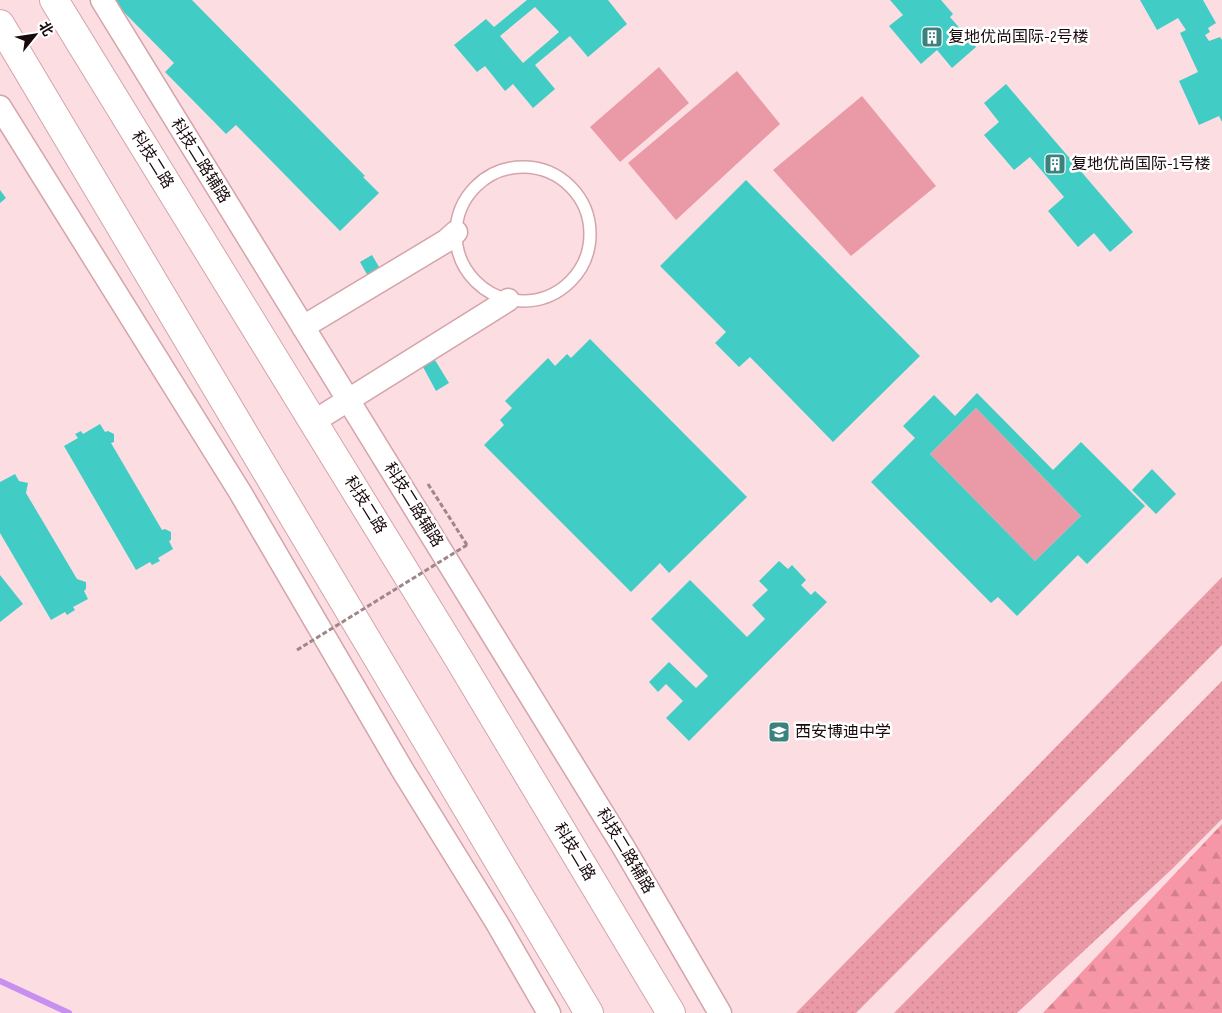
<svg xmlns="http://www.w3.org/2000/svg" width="1222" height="1013" font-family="'Sofia Sans Condensed','Noto Sans SC',sans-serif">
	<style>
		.grass { fill: #ea9aa6 }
		.forest { fill: url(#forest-firs) }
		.park { fill: url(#park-dots) }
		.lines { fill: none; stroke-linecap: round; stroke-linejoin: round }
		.stream { stroke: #c68ff0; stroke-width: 6 }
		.building { fill: #41cdc5; fill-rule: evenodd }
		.service-casing { stroke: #d4a4aa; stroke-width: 14 }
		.minor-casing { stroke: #d4a4aa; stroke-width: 25 }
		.secondary-casing { stroke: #d4a4aa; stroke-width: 30 }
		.path { stroke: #9f868a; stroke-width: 3; stroke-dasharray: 5 2.5; stroke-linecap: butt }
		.service { stroke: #fff; stroke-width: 11 }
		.minor { stroke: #fff; stroke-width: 22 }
		.secondary { stroke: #fff; stroke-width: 28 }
		.path-bridge { stroke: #9f868a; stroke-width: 3; stroke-dasharray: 5 2.5; stroke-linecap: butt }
		.labels { text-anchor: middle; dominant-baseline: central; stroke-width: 5; stroke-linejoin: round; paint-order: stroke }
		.poi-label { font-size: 16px; fill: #19090c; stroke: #fff; text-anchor: start }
		.street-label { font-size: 16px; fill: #19090c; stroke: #fff }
	</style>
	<defs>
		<pattern id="forest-firs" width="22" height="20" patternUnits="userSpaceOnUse" patternTransform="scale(1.25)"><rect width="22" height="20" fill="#f796a6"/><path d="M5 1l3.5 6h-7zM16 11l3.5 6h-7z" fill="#d3808e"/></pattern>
		<pattern id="park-dots" width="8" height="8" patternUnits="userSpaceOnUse" patternTransform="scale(1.25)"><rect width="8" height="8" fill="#ea9aa6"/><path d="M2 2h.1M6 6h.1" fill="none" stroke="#c8838e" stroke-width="1.8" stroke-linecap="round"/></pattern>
	</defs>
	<rect width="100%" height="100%" fill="#fcdde1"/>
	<!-- grass -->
	<path class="grass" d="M659,67L689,103L620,162L590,127Z
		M737,71L780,124L676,220L628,163Z
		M862,96L936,186L851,256L773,170Z
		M976,408L1081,516L1035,561L930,454Z"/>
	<!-- forest -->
	<path class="forest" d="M1222,824V1013H1043Z"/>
	<!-- park -->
	<path class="park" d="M1222,577V645L856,1013H796Z
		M1222,681V819L1171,870L1017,1013H894Z"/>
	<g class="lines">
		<!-- stream -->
		<path class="stream" d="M0,981L69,1013"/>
	</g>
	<!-- building -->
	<path class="building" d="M112,0H192L365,176L363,177L379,193L340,231L236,125L226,134L165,72L174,63Z
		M527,0H608L627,24L588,57L570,36L535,65L555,89L533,108L513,84L505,91L485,66L477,72L454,45L486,19L494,27ZM535,7L559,32L523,63L500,36Z
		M890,0H941L953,14L950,17L976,47L952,68L937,50L921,64L889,26L903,15Z
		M1140,0H1203L1216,23L1208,28L1210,32L1205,35L1209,41L1220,37L1222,40V122L1219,116L1199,125L1179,81L1198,72L1180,33L1186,30L1178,18L1157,30Z
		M1006,84L1133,232L1110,252L1094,233L1078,247L1048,211L1064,197L1030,157L1014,170L984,135L999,122L984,103Z
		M746,180L920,356L833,442L750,357L739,367L715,343L726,332L660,266Z
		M0,190L6,198L0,203Z
		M372,255L385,277L373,285L360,262Z
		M590,339L747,497L669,573L660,563L631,592L484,445L504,425L500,420L512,408L505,401L548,358L555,366L567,354L571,358Z
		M435,360L449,383L436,391L423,367Z
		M977,393L1053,470L1081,442L1145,506L1087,564L1078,555L1017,616L998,597L991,603L871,482L915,438L903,426L934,395L955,416ZM976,408L1081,516L1035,561L930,454Z
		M100,424L105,432L108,431L114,434V442L111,443L162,530L165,529L171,532V540L169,541L173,549L158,558L160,561L152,565L150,562L136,570L64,446L78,438L75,434L81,431L83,434Z
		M1152,469L1176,494L1156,514L1132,490Z
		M15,474L19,481L28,483L26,493L77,579L86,582V589L84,591L88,599L73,607L75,610L67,615L65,612L51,620L0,533V482Z
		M779,561L788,569L792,565L806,580L801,585L811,595L815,591L827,602L689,741L666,718L683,701L666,684L658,692L649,682L669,662L696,688L708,676L651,619L690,580L747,637L765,619L752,605L768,590L759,581Z
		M0,575L23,604L0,622Z"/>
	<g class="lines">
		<!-- service casing -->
		<g class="service-casing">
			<path id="service" d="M456 234a67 67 0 1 1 134 0a67 67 0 1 1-134 0Z"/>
		</g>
		<!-- minor casing -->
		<g class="minor-casing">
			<path id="minor" d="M102,0L624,848L720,1013
				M0,107L240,492L403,771L497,923L549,1013
				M303,327L446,241L456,232
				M313,422L508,300"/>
		</g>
		<!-- secondary casing -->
		<g class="secondary-casing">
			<path id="secondary" d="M54,0L457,656L671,1013
				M0,24L589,1013"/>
		</g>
		<!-- path -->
		<path class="path" d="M428,484L467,545"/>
		<!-- service -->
		<use href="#service" class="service"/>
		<!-- minor -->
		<use href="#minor" class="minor"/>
		<!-- secondary -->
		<use href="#secondary" class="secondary"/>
		<!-- path-bridge -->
		<path class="path-bridge" d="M297,650L467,545"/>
	</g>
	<!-- icons -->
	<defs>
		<g id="building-square" transform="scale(1.125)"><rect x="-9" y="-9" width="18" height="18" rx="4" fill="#3b827e" stroke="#fff"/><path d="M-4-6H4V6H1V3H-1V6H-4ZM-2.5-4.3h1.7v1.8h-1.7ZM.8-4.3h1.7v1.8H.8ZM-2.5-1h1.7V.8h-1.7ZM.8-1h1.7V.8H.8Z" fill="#fff"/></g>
		<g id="school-square" transform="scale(1.125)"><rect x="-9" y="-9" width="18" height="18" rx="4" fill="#3b827e" stroke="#fff"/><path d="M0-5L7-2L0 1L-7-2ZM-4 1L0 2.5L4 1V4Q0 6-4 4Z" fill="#fff"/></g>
	</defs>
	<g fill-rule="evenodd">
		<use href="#building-square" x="932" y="37"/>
		<use href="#building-square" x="1055" y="164"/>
		<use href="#school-square" x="779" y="732"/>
	</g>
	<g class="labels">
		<!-- poi labels -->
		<g class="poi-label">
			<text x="948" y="37">复地优尚国际-2号楼</text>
			<text x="1071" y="164">复地优尚国际-1号楼</text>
			<text x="795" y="732">西安博迪中学</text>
		</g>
		<!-- street labels -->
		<g class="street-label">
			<text transform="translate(152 160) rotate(58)">科技二路</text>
			<text transform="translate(200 161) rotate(58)">科技二路辅路</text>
			<text transform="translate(365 505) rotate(58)">科技二路</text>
			<text transform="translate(413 505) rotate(58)">科技二路辅路</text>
			<text transform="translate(625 851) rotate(59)">科技二路辅路</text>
			<text transform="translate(574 852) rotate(59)">科技二路</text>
		</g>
	</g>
	<!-- north arrow -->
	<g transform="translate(35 35) rotate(60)" stroke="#ffffff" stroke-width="4" paint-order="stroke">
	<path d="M0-4L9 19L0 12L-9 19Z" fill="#19090c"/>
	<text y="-8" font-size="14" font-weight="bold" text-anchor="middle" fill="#19090c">北</text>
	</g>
</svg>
